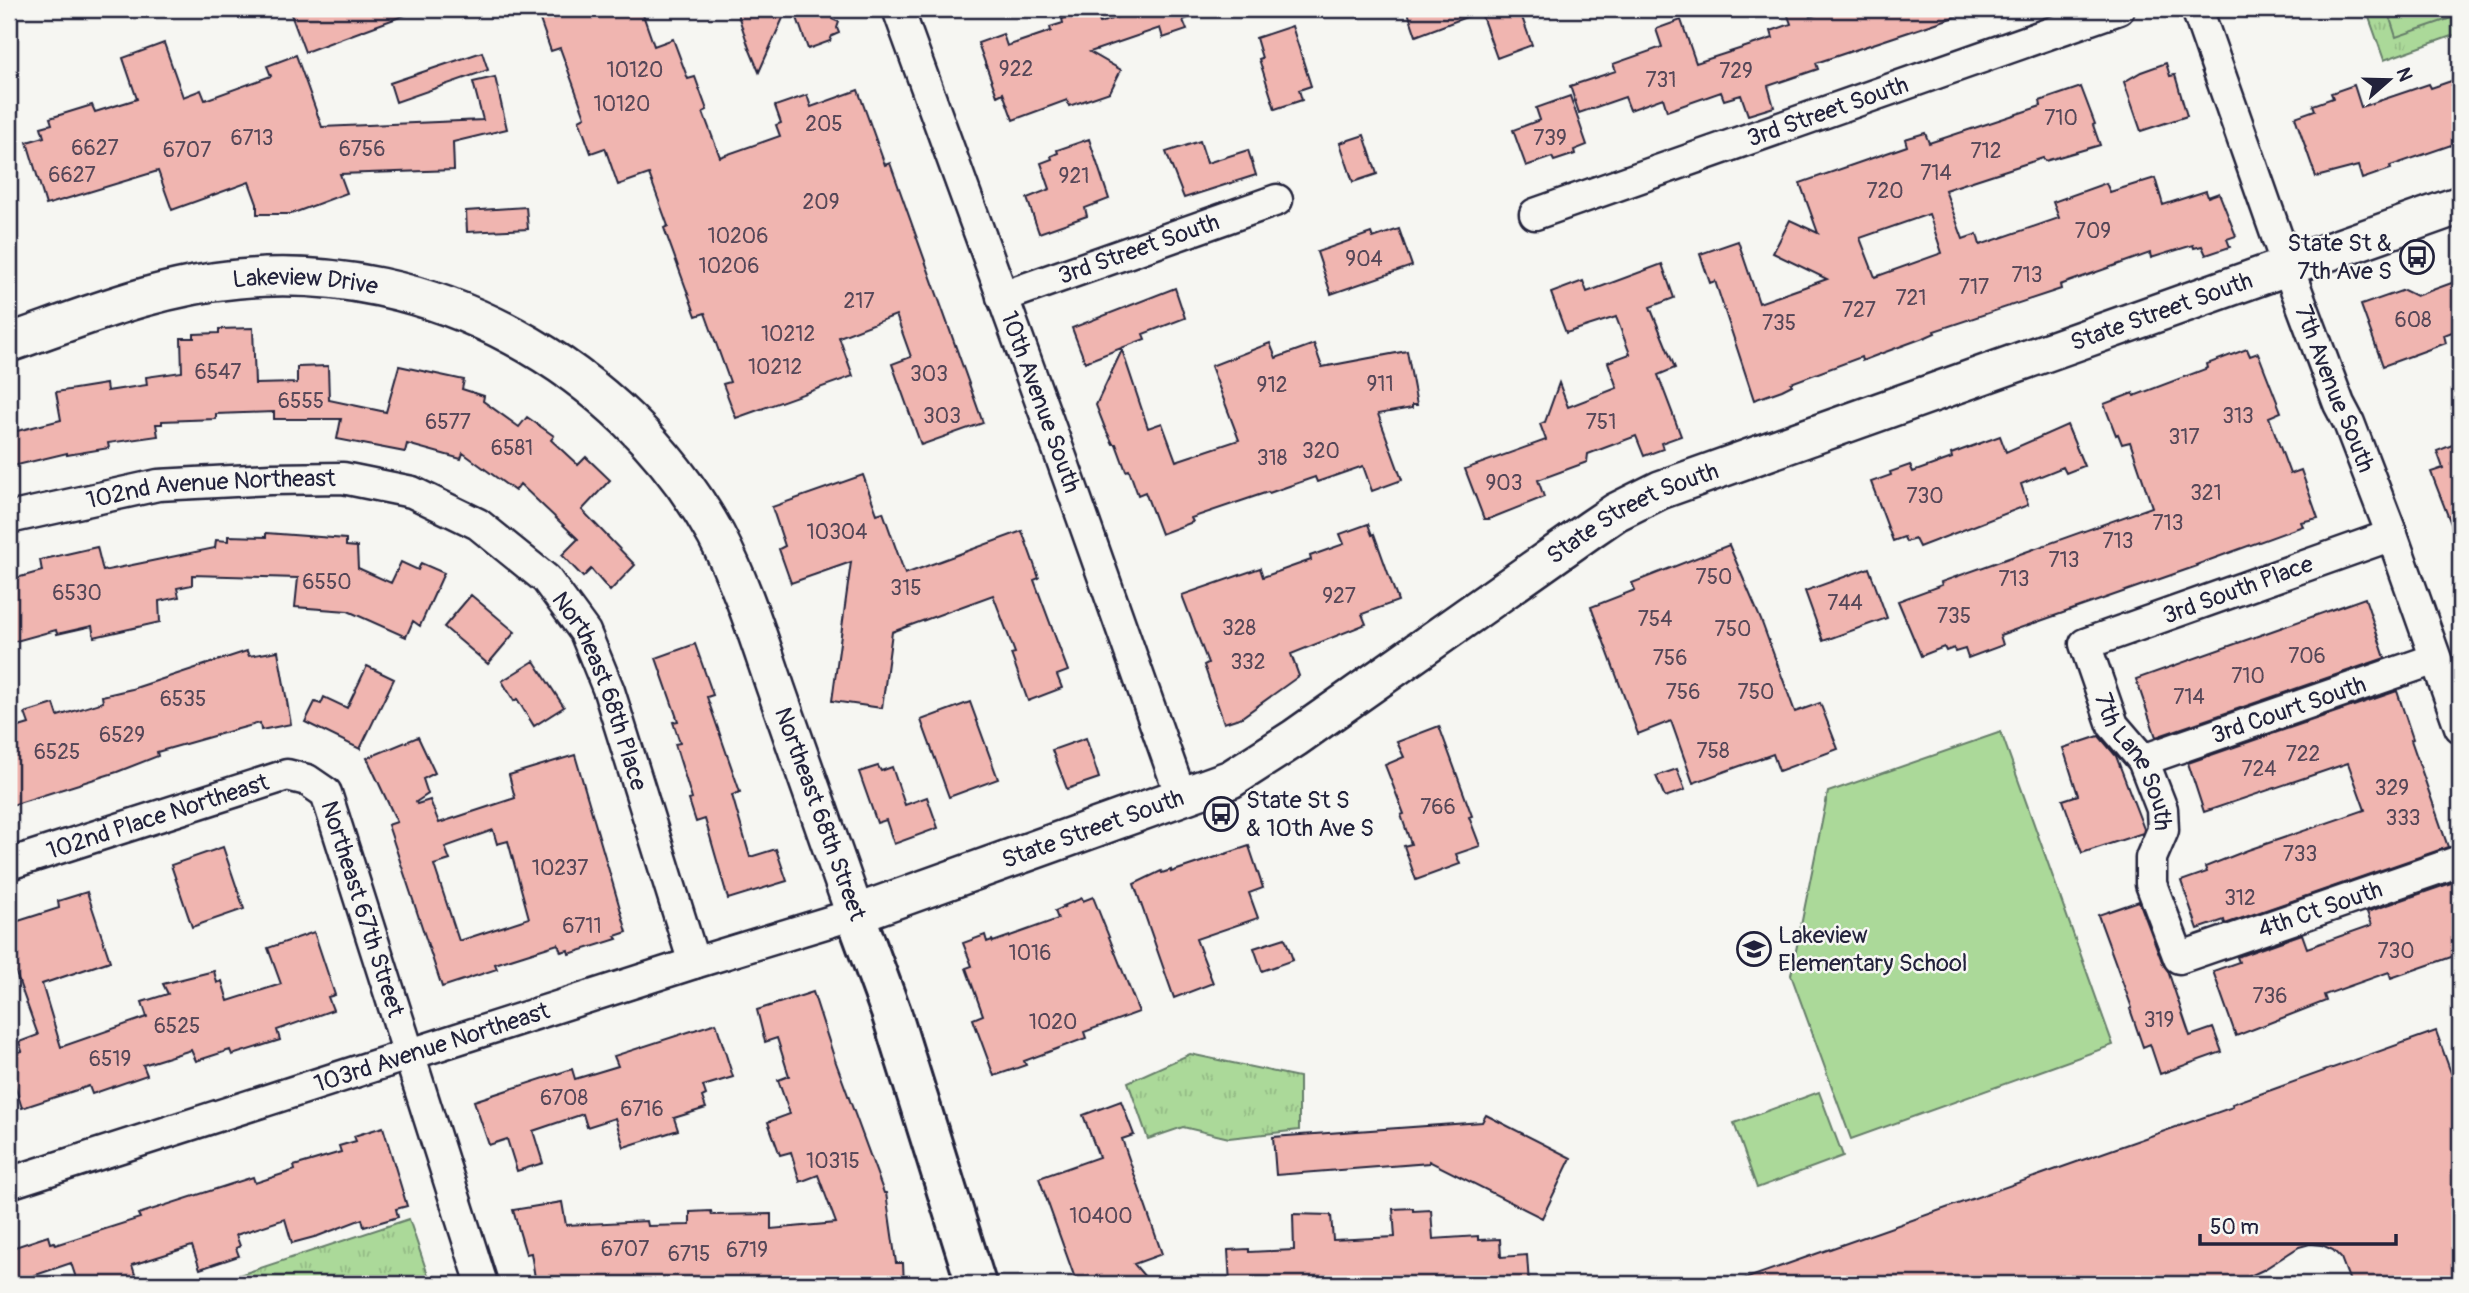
<svg xmlns="http://www.w3.org/2000/svg" width="2469" height="1293" font-family="Pangolin,sans-serif">
	<style>
		.park { fill: url(#park-tufts); stroke: #667e6a; stroke-width: 2 }
		.garden { fill: #abd999; stroke: #667e6a; stroke-width: 2 }
		.building { fill: #f0b5b0; stroke: #22223b; stroke-width: 2; fill-rule: evenodd }
		.lines { fill: none; stroke-linecap: round; stroke-linejoin: round }
		.minor-casing { stroke: #22223b; stroke-width: 35 }
		.tertiary-casing { stroke: #22223b; stroke-width: 42 }
		.secondary-casing { stroke: #22223b; stroke-width: 44 }
		.minor { stroke: #f6f6f2; stroke-width: 30 }
		.tertiary { stroke: #f6f6f2; stroke-width: 37 }
		.secondary { stroke: #f6f6f2; stroke-width: 38 }
		.labels { text-anchor: middle; dominant-baseline: central; stroke-width: 5; stroke-linejoin: round; paint-order: stroke }
		.number-label { font-size: 21px; fill: #564758 }
		.street-label { font-size: 24px; fill: #22223b; stroke: #f6f6f2 }
		.poi-label { font-size: 24px; fill: #22223b; stroke: #f6f6f2; text-anchor: start }
	</style>
	<defs>
		<pattern id="park-tufts" width="24" height="20" patternUnits="userSpaceOnUse" patternTransform="scale(1.75)"><rect width="24" height="20" fill="#abd999"/><path d="M3 7l-1-3M5 7V3M7 7l1-3M15 17l-1-3M17 17v-4M19 17l1-3" fill="none" stroke="#93ba85"/></pattern>
	</defs>
	<rect width="100%" height="100%" fill="#f6f6f2"/>
	<filter id="ink" filterUnits="userSpaceOnUse"><feTurbulence type="fractalNoise" baseFrequency=".0143" numOctaves="2"/><feDisplacementMap in="SourceGraphic" scale="14" xChannelSelector="R" yChannelSelector="G"/><feConvolveMatrix kernelMatrix="1 2 1 2 8 2 1 2 1" color-interpolation-filters="sRGB"/></filter>
	<g filter="url(#ink)">
		<!-- park -->
		<path class="park" d="M2366,9H2460V33L2384,60Z
			M1190,1054L1299,1077V1130L1229,1138L1183,1127L1148,1139L1128,1082Z
			M409,1219L431,1284H212Z"/>
		<!-- garden -->
		<path class="garden" d="M2387,9H2460V15L2396,37Z
			M2001,732L2113,1045L1851,1139L1791,975L1828,792Z
			M1819,1092L1843,1156L1757,1188L1734,1123Z"/>
		<!-- building -->
		<path class="building" d="M289,9H416V11L305,52Z
			M543,9H641L654,46L673,39L688,79L695,77L707,110L703,112L720,157L780,136L776,125L781,123L775,106L807,95L811,107L858,90L885,165L890,163L983,423L921,445L892,364L911,357L896,315L839,337L853,376L736,418L723,384L730,382L705,313L696,316L664,228L668,226L649,174L618,185L605,148L591,153L579,120L585,117L560,48L551,51L539,17L545,14Z
			M736,9H787L759,72L749,48Z
			M794,9H832V19L839,22L837,28L839,33L832,36L830,41L808,49Z
			M1141,9H1205V12L1183,20L1187,30L1163,38L1160,28L1090,52L1121,70L1110,92L1069,106L1067,100L1013,120L1003,93L997,96L978,43L1003,34L1007,46L1051,31L1050,27L1063,23L1062,19L1080,13L1081,15L1095,11L1100,23Z
			M1407,9H1482V11L1416,36Z
			M1502,9H1519L1532,45L1497,58L1482,16Z
			M1801,9H1807L1810,17L1832,9H1968L1969,12L1816,63L1818,69L1768,86L1774,107L1748,115L1741,95L1724,100L1721,92L1667,111L1663,98L1630,110L1625,97L1579,113L1570,86L1616,71L1613,64L1662,47L1656,29L1681,20L1696,63L1773,38L1771,31L1791,24L1787,13Z
			M1292,26L1311,86L1299,90L1302,100L1275,109L1259,59L1262,58L1256,38Z
			M164,43L183,97L201,90L205,100L271,76L267,66L296,55L322,127L483,120L473,82L495,77L507,129L453,142L454,170L340,174L347,193L291,214H257V204L249,182L172,210L158,171L46,205L27,142L44,137L41,127L52,124L50,118L92,105L95,112L137,99L123,58Z
			M482,52L488,70L396,102L390,83Z
			M2166,63L2170,76L2175,75L2187,116L2141,131L2124,82L2141,72Z
			M2460,78V142L2390,166L2391,169L2362,179L2358,166L2316,177L2295,117L2315,110L2313,105L2333,98L2331,93L2354,85L2361,107L2429,84L2431,88Z
			M2081,87L2095,124L2093,125L2100,145L2045,161L2043,158L1945,190L1963,239L1977,234L1980,245L2059,218L2053,202L2106,183L2110,192L2155,178L2163,205L2206,191L2208,197L2219,193L2236,236L2227,239L2230,247L2206,255L2202,246L2194,248L2193,245L2151,258L2150,253L2060,285L2061,289L1934,331L1935,333L1926,337L1880,354L1862,361L1861,357L1791,383L1792,385L1782,390L1754,400L1715,281L1710,283L1700,254L1738,241L1759,303L1827,279L1773,253L1790,220L1818,233L1800,183L1907,146L1905,139L1925,133L1929,143L2041,106L2040,101ZM1929,214L1942,253L1875,277L1860,238Z
			M1570,96L1587,145L1574,150L1575,154L1554,161L1552,157L1526,166L1513,130L1540,120L1536,108Z
			M1364,135L1377,174L1353,182L1340,143Z
			M1089,139L1109,199L1085,208L1087,216L1039,233L1027,198L1050,189L1041,163L1052,159L1051,156L1058,153L1057,150Z
			M1200,141L1207,163L1248,150L1256,175L1184,198L1166,152Z
			M526,207L528,229L467,232L466,211Z
			M1399,229L1412,266L1331,294L1317,252L1371,233L1373,238Z
			M1662,264L1674,298L1650,307L1675,368L1658,375L1681,436L1661,443L1663,449L1644,456L1636,436L1588,454L1587,462L1538,480L1544,497L1489,519H1484L1465,469L1546,440L1540,424L1545,422L1559,383L1568,407L1617,388L1608,362L1630,354L1616,317L1566,333L1551,293L1583,281L1587,292Z
			M2460,280V329L2444,335L2446,343L2383,366L2361,305L2404,290L2416,296Z
			M1175,288L1185,318L1143,334L1145,339L1085,362L1072,328Z
			M253,328L255,384L297,383V367L328,366L329,400L386,412L399,366L464,380L462,389L484,396L483,401L519,427L527,417L554,436L551,440L578,465L586,457L610,480L582,510L635,565L610,591L591,569L583,577L562,555L578,539L520,484L515,491L463,453L461,459L407,444L405,452L337,439L341,419H274V412L216,414V419L162,421V424H156L158,436L108,443L109,448L67,455V453L9,467V433L61,420L56,392L106,384L107,391L147,385L146,377L182,372L181,338H194V334L219,333V329Z
			M1270,343L1276,358L1314,344L1322,367L1407,351L1417,405H1412V408L1378,414L1402,480L1372,491L1363,466L1317,482L1315,477L1269,493L1268,492L1191,518L1193,522L1161,534L1145,492L1138,495L1129,470L1126,471L1116,444H1113L1105,428L1096,405L1122,350L1148,428L1162,423L1176,461L1239,440L1211,366Z
			M2247,349L2250,356L2258,353L2281,412L2269,417L2290,474L2301,470L2318,518L2301,522L2303,526L2196,565L2197,566L2000,635L2003,645L1968,658L1965,649L1955,652L1954,648L1946,651L1944,647L1921,656L1898,601L1942,585L1941,582L2152,507L2130,442L2122,444L2118,434L2116,435L2104,404L2133,393L2134,396L2208,368L2207,364Z
			M2067,425L2084,466L2066,473L2063,467L2021,484L2028,505L1919,547L1915,539L1906,542L1904,537L1893,541L1871,482L1891,475L1890,472L1910,465L1913,472L1952,458L1951,454L2000,436L2006,452Z
			M2460,442V541L2458,542L2431,472L2443,468L2437,451Z
			M863,475L877,514L883,512L905,574L1022,531L1039,578L1034,580L1068,671L1057,675L1062,688L1028,701L1011,654L1015,653L993,595L892,632L882,708L832,701L851,562L791,583L779,549L785,546L772,507Z
			M1368,524L1372,535L1374,534L1398,601L1362,614L1366,624L1291,654L1299,676L1242,717L1224,723L1204,665L1208,663L1182,595L1260,568L1263,577L1311,560L1310,556L1344,544L1340,534Z
			M266,533L346,539V546L357,547L358,568L391,583L401,562L418,570L421,563L444,573L420,626L413,621L406,637L348,611L295,607L298,578L192,575V585L177,588L179,597L159,601L160,622L94,637L92,626L57,634L56,630L9,643V580L42,571L40,560L97,547L103,571L215,548L216,540L228,541V536L266,537Z
			M1729,545L1761,620L1795,712L1820,703L1838,749L1779,771L1773,754L1693,783L1671,721L1638,734L1591,607L1635,590L1632,583Z
			M1869,568L1887,618L1823,641L1805,591Z
			M471,595L515,632L488,664L444,627Z
			M2365,598L2385,658L2156,737L2136,679Z
			M695,644L713,695L707,697L740,792L732,795L750,857L776,849L787,881L728,899L705,819L696,822L689,800L692,799L675,744L680,743L673,722L678,721L656,658Z
			M247,651L249,656L278,651L291,724L261,730L260,723L238,729L157,752L158,756L117,772L9,806V730L29,724L25,713L54,704L58,716L103,702L102,696L132,689Z
			M534,661L564,707L534,726L517,699L514,701L502,681Z
			M367,666L394,679L360,749L305,722L315,702L321,704L324,697L347,708Z
			M2397,691L2413,739L2411,740L2448,847L2225,924L2224,920L2198,929L2181,881L2207,872L2205,867L2248,850L2365,810L2348,763L2204,812L2188,763Z
			M970,702L998,779L949,797L921,720Z
			M1439,726L1472,816L1469,817L1480,846L1456,854L1460,864L1416,880L1404,846L1411,844L1401,815L1404,814L1385,765L1404,757L1397,742Z
			M2099,736L2116,756L2144,829L2143,833L2082,853L2063,800L2078,795L2063,748Z
			M418,737L435,773L423,779L428,794L416,802L417,804L430,800L439,823L515,798L509,775L575,755L627,932L615,936L617,939L569,954L568,950L561,952L558,944L495,964L497,969L442,987L388,825L397,822L367,758ZM493,830L497,844L508,841L529,918L459,941L434,865L450,860L445,847Z
			M1086,738L1099,778L1067,789L1052,750Z
			M878,766L881,771L892,767L905,805L927,797L938,828L894,844L886,820L877,823L859,772Z
			M1677,769L1685,790L1665,797L1656,776Z
			M1249,846L1263,888L1249,893L1258,918L1196,939L1213,983L1174,998L1134,884L1161,871L1162,873L1171,870V872Z
			M223,847L244,909L192,927L171,865Z
			M2457,881L2460,890V954L2391,978L2389,972L2324,995L2326,1001L2236,1036L2213,971L2239,962L2237,957L2302,934L2307,948L2372,925L2367,912Z
			M87,892L110,961L42,984L61,1047L147,1017L142,1002L168,994L163,984L190,977L214,971L217,983L222,981L228,1001L281,984L268,948L314,932L335,995L328,997L333,1010L277,1030L280,1040L232,1055L230,1050L196,1061L191,1050L143,1065L147,1075L92,1094L89,1086L22,1108L9,1067V1055L22,1051L19,1042L38,1035L14,968L9,969V924L59,908L58,901Z
			M1093,897L1139,1012L1084,1032L1086,1038L1024,1061L1026,1065L994,1076L973,1019L983,1015L966,968L972,966L963,943L985,935L987,942L992,940L993,942L1058,919L1055,911L1064,907L1063,906L1082,898L1083,901Z
			M2139,901L2163,964L2168,971L2190,1036L2213,1028L2222,1052L2160,1074L2150,1044L2143,1047L2130,1009L2132,1008L2098,915Z
			M1285,938L1293,960L1262,971L1254,948Z
			M813,992L835,1060L884,1193H886L896,1263H903L904,1284H536L531,1253L526,1254L513,1210L562,1202L566,1225L647,1221L648,1226L690,1225V1212L711,1211L712,1215L771,1214V1229L836,1223L818,1175L800,1182L791,1152L780,1155L768,1122L790,1114L778,1080L789,1076L777,1038L765,1042L757,1010Z
			M716,1023L733,1077L703,1086L706,1095L702,1097L706,1108L674,1118L678,1130L624,1147L615,1118L587,1127L583,1114L533,1131L543,1163L517,1171L507,1139L489,1145L474,1101L572,1069L575,1079L618,1066L614,1056Z
			M2436,1031L2460,1098V1284H2351L2341,1258L2333,1250L2322,1245L2310,1244L2299,1247L2263,1270L2233,1284H1739V1281L2233,1107L2232,1104Z
			M1121,1101L1134,1135L1122,1139L1162,1254L1134,1264L1151,1284H1077L1039,1178L1099,1157L1083,1115Z
			M1486,1115L1571,1158L1542,1218L1429,1161V1163L1276,1175L1273,1137L1482,1122Z
			M383,1127L407,1206L396,1209L398,1217L364,1227L362,1219L318,1236L292,1243L285,1219L236,1235L240,1246L236,1248L239,1256L200,1269L192,1246L132,1265L138,1284H78L71,1263L9,1284V1249L48,1236L50,1243L54,1242L55,1245L140,1218L138,1214L253,1177L255,1183L295,1170L294,1166L341,1152L339,1146L356,1141L354,1136Z
			M1413,1208V1211L1431,1210L1433,1239L1478,1236V1240L1500,1239L1501,1257L1527,1255L1529,1284H1230L1228,1250L1249,1249V1252L1294,1250L1293,1214L1331,1215L1333,1240L1395,1237L1393,1209Z"/>
		<g class="lines">
			<!-- minor casing -->
			<g class="minor-casing">
				<g id="minor">
					<path id="s1" d="M898,9L1062,460L1181,796"/>
					<path id="s2" d="M2197,9L2288,268L2339,404L2349,423L2392,535L2460,727"/>
					<path id="s3" d="M1535,214L2119,9"/>
					<path id="s4" d="M1002,297L1277,200"/>
					<path id="s5" d="M9,518L158,485L271,479L343,478L412,492L478,524L546,579L585,632L609,691L694,963"/>
					<path id="s6" d="M2392,535L2085,644L2113,725L2143,760L2162,809L2163,830L2151,858V884L2179,958L2460,861"/>
					<path id="s7" d="M2143,760L2435,659"/>
					<path id="s8" d="M9,864L287,775L307,780L326,793L482,1284"/>
					<path id="s9" d="M9,1183L694,963L855,914"/>
				</g>
			</g>
			<!-- tertiary casing -->
			<g class="tertiary-casing">
				<g id="tertiary">
					<path id="s10" d="M9,343C84,317 158,286 238,279C430,260 623,366 716,535C742,584 758,637 776,689C803,764 829,839 855,914L1231,779L1295,738L1591,529L1616,512L1660,490L2460,205"/>
				</g>
			</g>
			<!-- secondary casing -->
			<g class="secondary-casing">
				<path id="secondary" d="M855,914L891,1012L976,1284"/>
			</g>
			<!-- minor -->
			<use href="#minor" class="minor"/>
			<!-- tertiary -->
			<use href="#tertiary" class="tertiary"/>
			<!-- secondary -->
			<use href="#secondary" class="secondary"/>
		</g>
	</g>
	<!-- icons -->
	<defs>
		<g id="bus-ring" transform="scale(1.75)"><circle r="9.5" fill="#f6f6f2" stroke="#22223b" stroke-width="1.5"/><path d="M-5-6H5V4H4V6H2V4H-2V6H-4V4H-5ZM-3.5-4V0h7V-4ZM-3.5 1.2v1.5H-2V1.2ZM2 1.2v1.5H3.5V1.2Z" fill="#22223b"/></g>
		<g id="school-ring" transform="scale(1.75)"><circle r="9.5" fill="#f6f6f2" stroke="#22223b" stroke-width="1.5"/><path d="M0-5L7-2L0 1L-7-2ZM-4 1L0 2.5L4 1V4Q0 6-4 4Z" fill="#22223b"/></g>
	</defs>
	<g fill-rule="evenodd">
		<use href="#bus-ring" x="2417" y="257"/>
		<use href="#bus-ring" x="1221" y="814"/>
		<use href="#school-ring" x="1754" y="949"/>
	</g>
	<g class="labels">
		<!-- number labels -->
		<g class="number-label">
			<text x="1016" y="69">922</text>
			<text x="635" y="70">10120</text>
			<text x="1736" y="71">729</text>
			<text x="1661" y="80">731</text>
			<text x="622" y="104">10120</text>
			<text x="2061" y="118">710</text>
			<text x="824" y="124">205</text>
			<text x="252" y="138">6713</text>
			<text x="1550" y="138">739</text>
			<text x="95" y="148">6627</text>
			<text x="362" y="149">6756</text>
			<text x="187" y="150">6707</text>
			<text x="1986" y="151">712</text>
			<text x="1936" y="173">714</text>
			<text x="72" y="175">6627</text>
			<text x="1074" y="176">921</text>
			<text x="1885" y="191">720</text>
			<text x="821" y="202">209</text>
			<text x="2093" y="231">709</text>
			<text x="738" y="236">10206</text>
			<text x="1364" y="259">904</text>
			<text x="729" y="266">10206</text>
			<text x="2027" y="275">713</text>
			<text x="1974" y="287">717</text>
			<text x="1911" y="298">721</text>
			<text x="859" y="301">217</text>
			<text x="1859" y="310">727</text>
			<text x="2413" y="320">608</text>
			<text x="1779" y="323">735</text>
			<text x="788" y="334">10212</text>
			<text x="775" y="367">10212</text>
			<text x="218" y="372">6547</text>
			<text x="929" y="374">303</text>
			<text x="1380" y="384">911</text>
			<text x="1272" y="385">912</text>
			<text x="301" y="401">6555</text>
			<text x="942" y="416">303</text>
			<text x="2238" y="416">313</text>
			<text x="448" y="422">6577</text>
			<text x="1601" y="422">751</text>
			<text x="2184" y="437">317</text>
			<text x="512" y="448">6581</text>
			<text x="1321" y="451">320</text>
			<text x="1272" y="458">318</text>
			<text x="1504" y="483">903</text>
			<text x="2206" y="493">321</text>
			<text x="1925" y="496">730</text>
			<text x="2168" y="523">713</text>
			<text x="837" y="532">10304</text>
			<text x="2118" y="541">713</text>
			<text x="2064" y="560">713</text>
			<text x="1714" y="577">750</text>
			<text x="2014" y="579">713</text>
			<text x="327" y="582">6550</text>
			<text x="906" y="588">315</text>
			<text x="77" y="593">6530</text>
			<text x="1339" y="596">927</text>
			<text x="1845" y="603">744</text>
			<text x="1954" y="616">735</text>
			<text x="1655" y="619">754</text>
			<text x="1239" y="628">328</text>
			<text x="1733" y="629">750</text>
			<text x="2307" y="656">706</text>
			<text x="1670" y="658">756</text>
			<text x="1248" y="662">332</text>
			<text x="2248" y="676">710</text>
			<text x="1683" y="692">756</text>
			<text x="1756" y="692">750</text>
			<text x="2189" y="697">714</text>
			<text x="183" y="699">6535</text>
			<text x="122" y="735">6529</text>
			<text x="1713" y="751">758</text>
			<text x="57" y="752">6525</text>
			<text x="2303" y="754">722</text>
			<text x="2259" y="769">724</text>
			<text x="2392" y="788">329</text>
			<text x="1438" y="807">766</text>
			<text x="2403" y="818">333</text>
			<text x="2300" y="854">733</text>
			<text x="560" y="868">10237</text>
			<text x="2240" y="898">312</text>
			<text x="582" y="926">6711</text>
			<text x="2396" y="951">730</text>
			<text x="1030" y="953">1016</text>
			<text x="2270" y="996">736</text>
			<text x="2159" y="1020">319</text>
			<text x="1053" y="1022">1020</text>
			<text x="177" y="1026">6525</text>
			<text x="110" y="1059">6519</text>
			<text x="564" y="1098">6708</text>
			<text x="642" y="1109">6716</text>
			<text x="833" y="1161">10315</text>
			<text x="1101" y="1216">10400</text>
			<text x="625" y="1249">6707</text>
			<text x="747" y="1250">6719</text>
			<text x="689" y="1254">6715</text>
		</g>
		<!-- street labels -->
		<g class="street-label">
			<text stroke="none"><textPath href="#s3" startOffset="310">3rd Street South</textPath></text>
			<text stroke="none"><textPath href="#s4" startOffset="145">3rd Street South</textPath></text>
			<text stroke="none"><textPath href="#s10" startOffset="306">Lakeview Drive</textPath></text>
			<text stroke="none"><textPath href="#s10" startOffset="2665">State Street South</textPath></text>
			<text stroke="none"><textPath href="#s2" startOffset="404">7th Avenue South</textPath></text>
			<text stroke="none"><textPath href="#s1" startOffset="418">10th Avenue South</textPath></text>
			<text stroke="none"><textPath href="#s5" startOffset="205">102nd Avenue Northeast</textPath></text>
			<text stroke="none"><textPath href="#s10" startOffset="2098">State Street South</textPath></text>
			<text transform="translate(2238 590) rotate(-20)">3rd South Place</text>
			<text stroke="none"><textPath href="#s5" startOffset="695">Northeast 68th Place</textPath></text>
			<text stroke="none"><textPath href="#s7" startOffset="154">3rd Court South</textPath></text>
			<text stroke="none"><textPath href="#s6" startOffset="455">7th Lane South</textPath></text>
			<text transform="translate(820 814) rotate(70)">Northeast 68th Street</text>
			<text stroke="none"><textPath href="#s8" startOffset="156">102nd Place Northeast</textPath></text>
			<text stroke="none"><textPath href="#s10" startOffset="1468">State Street South</textPath></text>
			<text stroke="none"><textPath href="#s8" startOffset="457">Northeast 67th Street</textPath></text>
			<text stroke="none"><textPath href="#s6" startOffset="816">4th Ct South</textPath></text>
			<text stroke="none"><textPath href="#s9" startOffset="444">103rd Avenue Northeast</textPath></text>
		</g>
		<!-- poi labels -->
		<g class="poi-label">
			<text x="2392" y="243" text-anchor="end">State St &amp;<tspan x="2392" dy="28">7th Ave S</tspan></text>
			<text x="1246" y="800">State St S<tspan x="1246" dy="28">&amp; 10th Ave S</tspan></text>
			<text x="1778" y="935">Lakeview<tspan x="1778" dy="28">Elementary School</tspan></text>
		</g>
	</g>
	<!-- margin -->
	<rect width="2469" height="1293" fill="none" stroke="#f6f6f2" stroke-width="35"/>
	<rect x="18" y="18" width="2434" height="1258" fill="none" stroke="#22223b" stroke-width="2.5" filter="url(#ink)"/>
	<!-- north arrow -->
	<g transform="translate(2389 80) rotate(70)" stroke="#f6f6f2" stroke-width="5" paint-order="stroke">
	<path d="M0-5L12 26L0 18L-12 26Z" fill="#22223b"/>
	<text y="-10" font-size="19" font-weight="bold" text-anchor="middle" fill="#22223b">N</text>
	</g>
	<!-- scale -->
	<path d="M2200 1234v10h196v-10" fill="none" stroke="#22223b" stroke-width="3.5"/>
	<text x="2210" y="1234" font-size="21" fill="#22223b" stroke="#f6f6f2" stroke-width="5" paint-order="stroke">50 m</text>
</svg>
